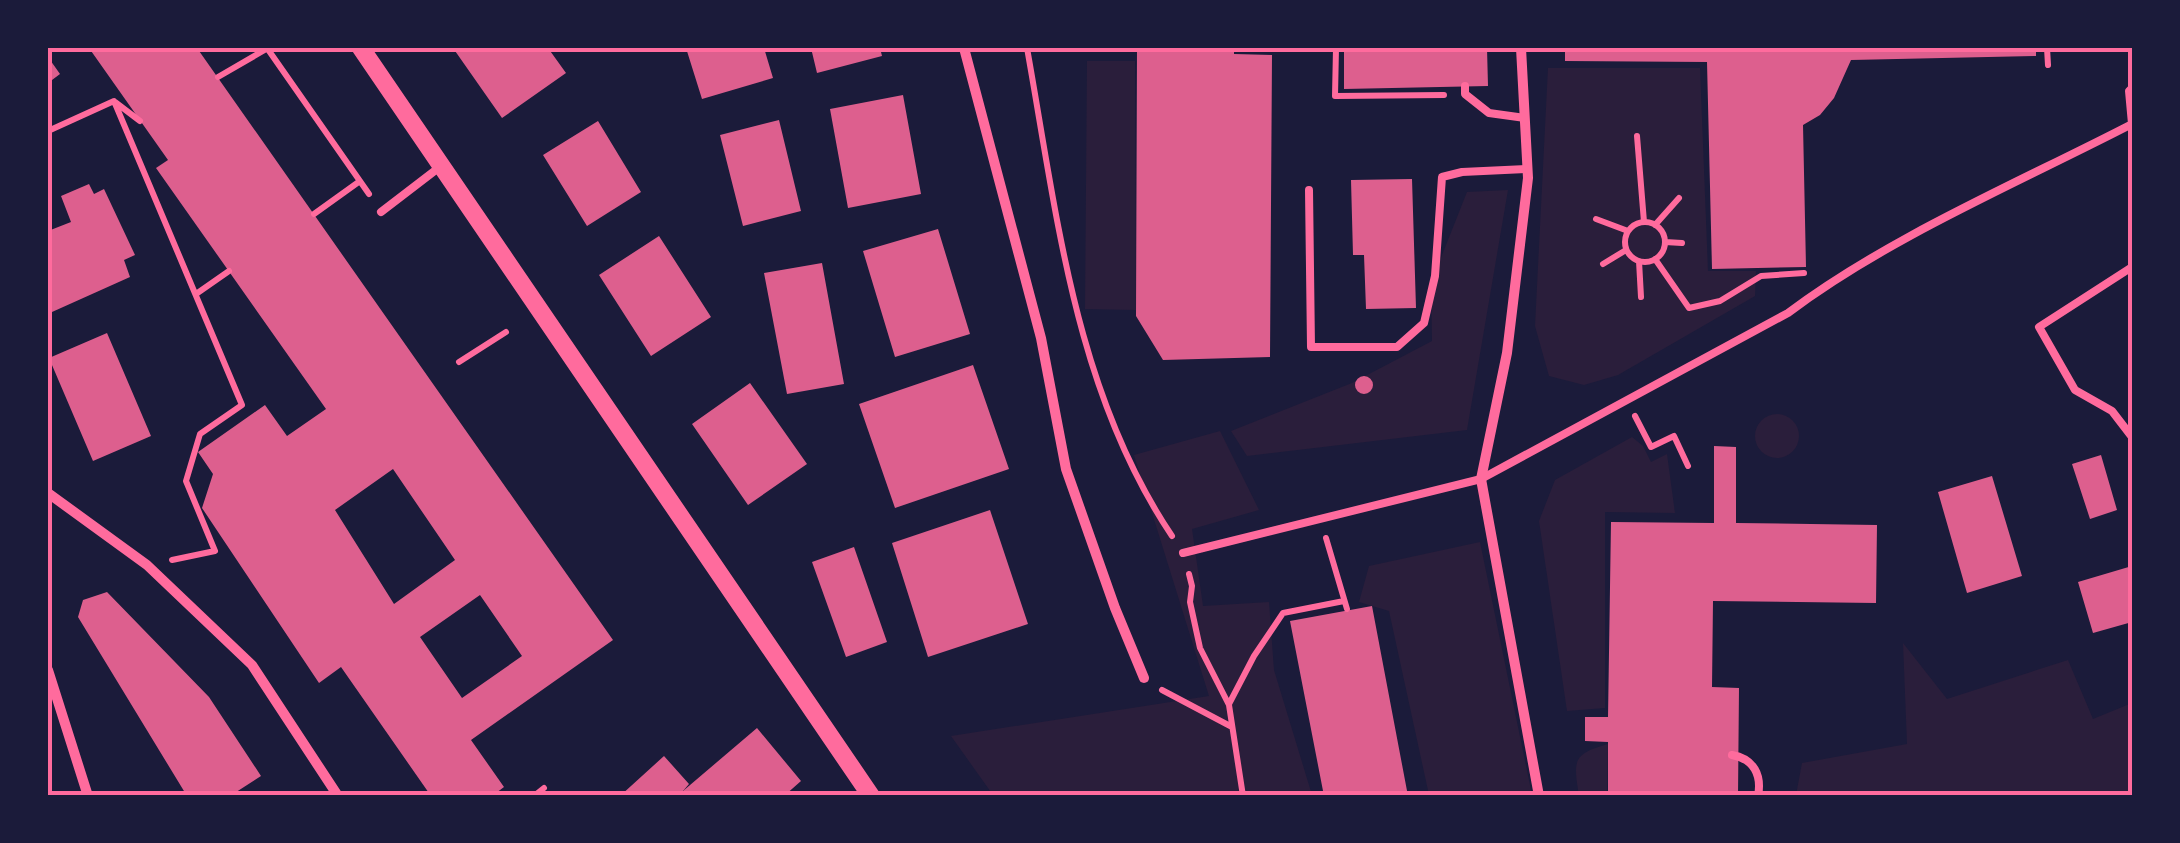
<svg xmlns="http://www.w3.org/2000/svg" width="2180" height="843" font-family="'Varela Round',sans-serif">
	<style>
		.green { fill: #2a1e3b }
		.building { fill: #dd5f8e; fill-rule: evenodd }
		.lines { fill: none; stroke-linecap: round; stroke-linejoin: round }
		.path { stroke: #ff6b9d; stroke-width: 6 }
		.service { stroke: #ff6b9d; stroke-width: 8 }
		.minor { stroke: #ff6b9d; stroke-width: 10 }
		.tertiary { stroke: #ff6b9d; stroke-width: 18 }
		.neatline { fill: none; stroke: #ff6b9d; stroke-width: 4 }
	</style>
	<rect width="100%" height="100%" fill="#1b1b3a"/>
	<!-- green -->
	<path class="green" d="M1087,61H1135L1136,310L1085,309Z
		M1548,68H1700L1708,271H1756L1755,296L1618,375L1584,385L1549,376L1535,326Z
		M1508,190L1467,430L1247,456L1231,431L1352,383L1432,341L1431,283L1467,192Z
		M1755 436a22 22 0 1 1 44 0a22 22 0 1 1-44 0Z
		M1220,431L1259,510L1192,529L1203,606L1269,602L1274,670L1312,795H993L951,736L1209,696L1134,455Z
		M1632,437L1643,446L1651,462L1667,454L1675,513L1605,512V708L1567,711L1539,521L1555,480Z
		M1480,542L1532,795H1429L1389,611L1359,602L1369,566Z
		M1903,643L1947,699L2068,660L2093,719L2132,703V795H1796L1802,763L1907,744Z
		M1608,744L1607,795H1579C1573,760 1573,754 1608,744Z"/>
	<!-- building -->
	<path class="building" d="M89,48H197L613,640L471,740L504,787L492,796H431L341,667L319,683L202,508L213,474L198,452L265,405L287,436L326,409L156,168L168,160ZM393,469L455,560L394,604L335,510ZM480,595L522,656L462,698L420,637Z
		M453,48H548L566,73L502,118Z
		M686,48H764L773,78L702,99Z
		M811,48H880L882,56L817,73Z
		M1137,48H1234V54L1272,55L1270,357L1163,360L1136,316Z
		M1344,48H1487L1488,86L1344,89Z
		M1565,48H2036V56L1851,60L1834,98L1820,115L1803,125L1806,267L1712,269L1707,62L1565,61Z
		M48,57L60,74L48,83Z
		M903,95L921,194L848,208L830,109Z
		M779,120L801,211L743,226L720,135Z
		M598,121L641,192L587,226L543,155Z
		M1412,179L1416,308L1366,309L1364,255H1353L1351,180Z
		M89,184L94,194L104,189L135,255L124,260L130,277L52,312L48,301V231L71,222L61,196Z
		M938,229L970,334L895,357L863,251Z
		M659,236L711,317L651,356L599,275Z
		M822,263L844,384L787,394L764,273Z
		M107,333L151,436L93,461L49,358Z
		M973,365L1009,469L895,508L859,404Z
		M1355 385a9 9 0 1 1 18 0a9 9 0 1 1-18 0Z
		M750,383L807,464L748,505L692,424Z
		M1714,446L1736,447V523L1877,525L1876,603L1713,601L1712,687L1739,688L1738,796H1608V742L1585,741V717H1608L1611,522L1714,523Z
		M2101,455L2117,510L2090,519L2072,464Z
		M1992,476L2022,576L1967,593L1938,492Z
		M990,510L1028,624L928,657L892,543Z
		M854,547L887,642L846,657L812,562Z
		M2132,566V622L2093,633L2078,582Z
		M107,592L209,697L261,776L230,796H187L78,617L83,600Z
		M1372,606L1408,796H1324L1290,621Z
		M757,728L801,781L784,796H620L664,756L689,784L683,791Z"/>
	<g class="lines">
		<!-- path -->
		<path class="path" d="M267,48L369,194
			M1027,48C1057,215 1075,392 1172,536
			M1336,48L1335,96L1444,95
			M2047,48L2048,65
			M218,77L268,48
			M115,102L140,121
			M48,131L114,101L242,405L200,434L186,481L215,551L172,560
			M1637,136L1644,222
			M314,214L360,181
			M1596,219L1628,231
			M1625 242a20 20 0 1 1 40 0a20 20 0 1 1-40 0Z
			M1655,225L1679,198
			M1665,242L1682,243
			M1655,259L1689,308L1720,301L1761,276L1804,273
			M1639,261L1641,297
			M1603,264L1626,250
			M196,294L229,271
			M459,362L506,332
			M1635,416L1651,447L1674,436L1688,466
			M1326,538L1347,609
			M1189,574L1192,586L1190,602L1200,648L1229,705L1243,796
			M1162,690L1232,727
			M1229,704L1254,656L1283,613L1344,601
			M534,796L544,788"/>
		<!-- service -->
		<path class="service" d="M1465,86V94L1489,113L1525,118
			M2132,88L2129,91L2132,124
			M1309,190L1311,347H1397L1424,323L1435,276L1442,177L1462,172L1527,169
			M381,212L441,166
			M2132,267L2039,327L2075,390L2112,411L2132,437
			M1183,553L1481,479L1788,313C1889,237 2020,182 2132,124
			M1732,755C1754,759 1762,775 1758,796"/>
		<!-- minor -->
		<path class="minor" d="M964,48L1041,338L1066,469L1115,608L1144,678
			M1521,48L1528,178L1507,353L1481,479L1539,796
			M48,493L147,565L252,665L338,796
			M48,670L88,796"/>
		<!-- tertiary -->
		<path class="tertiary" d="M361,48L871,796"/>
	</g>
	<!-- border -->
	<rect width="2180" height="843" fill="none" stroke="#1b1b3a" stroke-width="100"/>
	<rect x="50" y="50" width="2080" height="743" class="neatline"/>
</svg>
